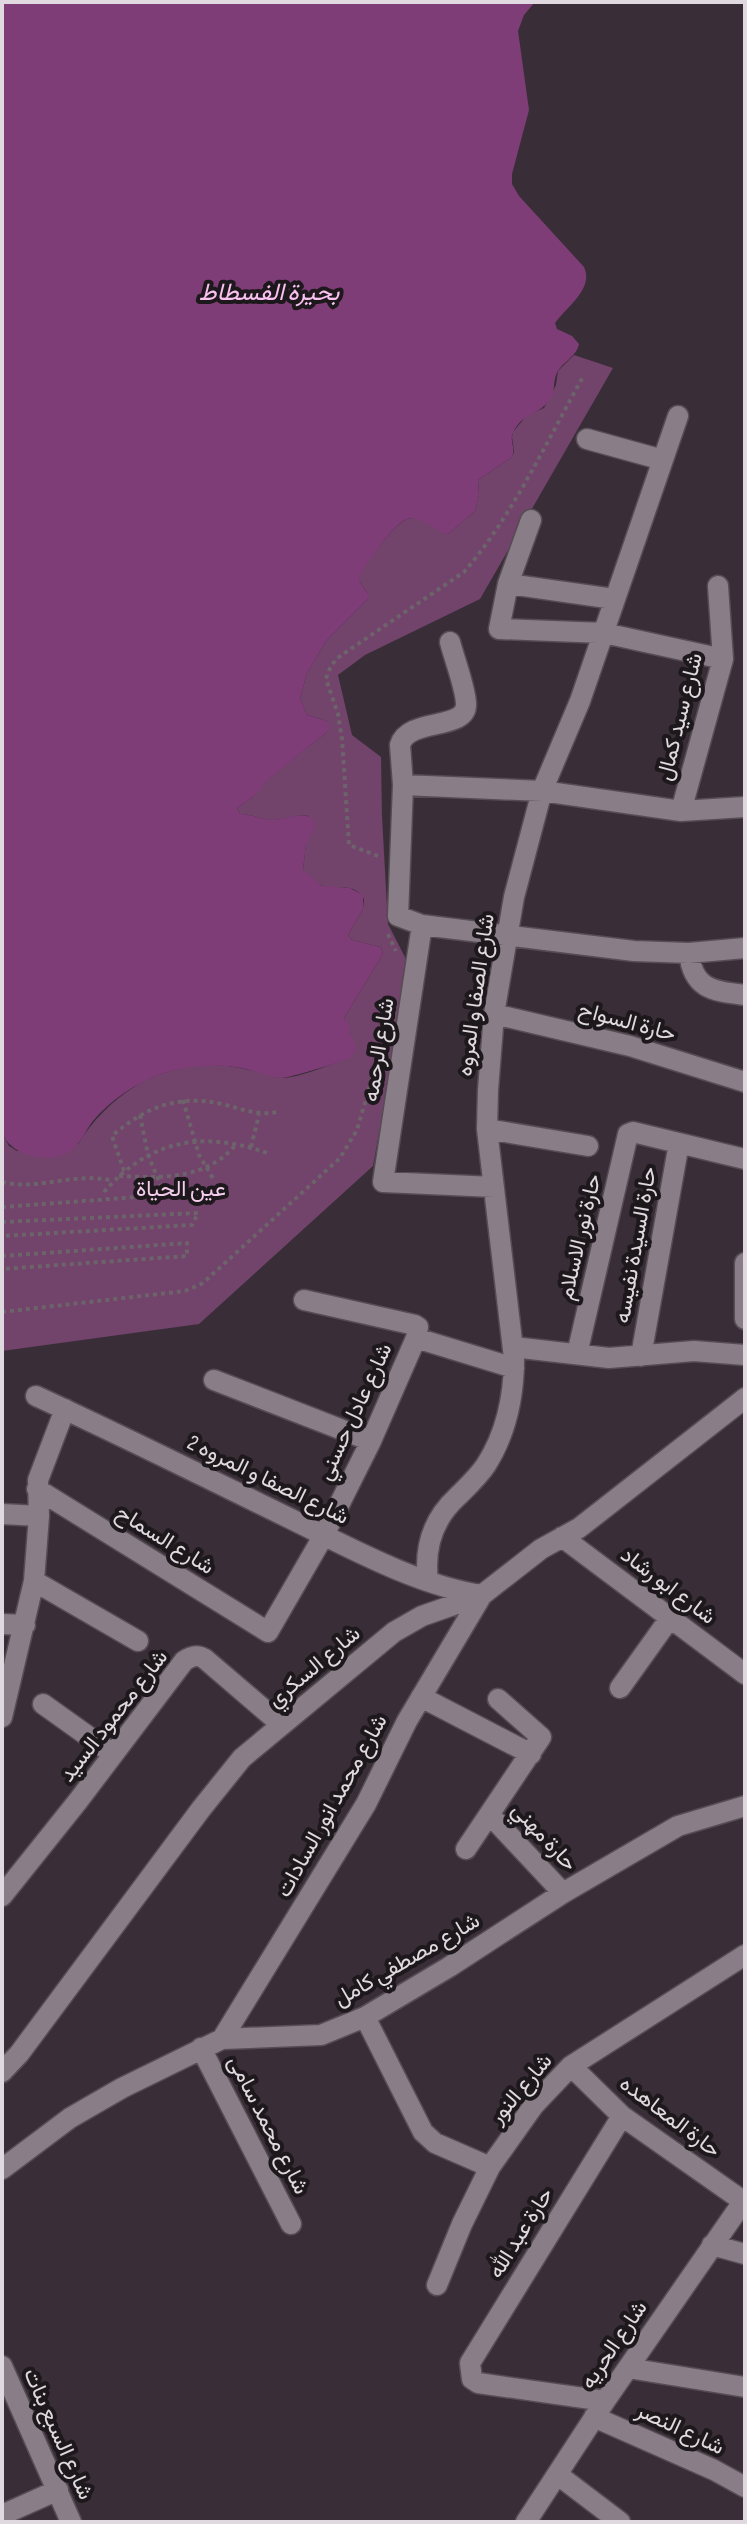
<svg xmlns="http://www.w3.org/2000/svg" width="747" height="2524" font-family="'Sofia Sans Condensed',Vazirmatn,sans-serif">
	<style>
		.green { fill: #72436b }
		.water { fill: #7f3d77 }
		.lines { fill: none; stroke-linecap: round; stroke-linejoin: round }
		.minor-casing { stroke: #564d54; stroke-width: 23 }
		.path { stroke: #6d636b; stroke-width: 4; stroke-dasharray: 4 4; stroke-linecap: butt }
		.minor { stroke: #897d87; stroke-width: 20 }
		.labels { text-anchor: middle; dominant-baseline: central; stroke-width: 8; stroke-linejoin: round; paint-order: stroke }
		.street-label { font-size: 22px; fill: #e0d9df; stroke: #1d181c }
		.park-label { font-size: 22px; fill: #f5ceee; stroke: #1d181c }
		.water-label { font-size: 24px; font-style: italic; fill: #fbc2f1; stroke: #1d181c }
	</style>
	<rect width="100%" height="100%" fill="#392e37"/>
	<!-- green -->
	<path class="green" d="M574,355L613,368L480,599L365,655L338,675L352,735L381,757L382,817L388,924L410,967L373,1166L199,1324L2,1351V1133L9,1146L17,1151L78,1144C111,1092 164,1059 228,1066C240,1068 252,1070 264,1073C270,1075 275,1078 281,1078C300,1078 328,1065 346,1059C351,1040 353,1035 344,1018L383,954L381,947L352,940L348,935L363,909L364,899C352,880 337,892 323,886C319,885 306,874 303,870L309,816C297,813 287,820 275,820C262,821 253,814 240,814L237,808L254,796L264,782L328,731L327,721L307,715L300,698L307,673L327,640L368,599V594L359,581V574C369,561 396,518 412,518C425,518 437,528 448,534L475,511L479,495L478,480L512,457L514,452L512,437L513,432L527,415L544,408L556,385L558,371Z"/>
	<!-- water -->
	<path class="water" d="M2,2H535L524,15L518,31L529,110L512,174V184L519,196L584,267C594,289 567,306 555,323L557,329L572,336L579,344C576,358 561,362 556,375C552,387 557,392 546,404C538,414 521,414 513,433C509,441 516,448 512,457L478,480L479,495L475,511L448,534C438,532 430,523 419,520C415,519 411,517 407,519C391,526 370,560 360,574L359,581L368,594V599L327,640L307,673L300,698L307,715L327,721L329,726L328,731L265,782L257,794L237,808L240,814C252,814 261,820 273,820C288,820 299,811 312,818L315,826L306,844L303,870L322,886L350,888L363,895V909L348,935L352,940L381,947L383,954L344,1018L349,1025L350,1034L356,1046C355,1051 354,1054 351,1057C345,1061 289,1078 281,1078C269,1078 257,1071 246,1069C218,1063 188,1065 161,1074C135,1084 110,1100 92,1122C85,1132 80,1144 70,1151C50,1165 11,1156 2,1133Z"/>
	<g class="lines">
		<!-- minor casing -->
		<g class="minor-casing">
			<path id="minor" d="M587,439L663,460
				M531,520L508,584L499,629L604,633L723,659
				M508,584L614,599
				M450,642C454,658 466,689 466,704C467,731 408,717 400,745L403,785L398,916L422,925L634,951L689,953L745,948
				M403,785L542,791L681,811L745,807
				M681,811L723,659L718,586
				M422,925L383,1182L494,1187
				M689,953C693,990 714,991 745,995
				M494,1014L630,1046L745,1082
				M487,1129L588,1146
				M745,1263V1319
				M304,1300L415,1325L418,1327L416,1338L514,1368
				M513,1347L609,1358L694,1351L745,1355
				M577,1354L628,1134L633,1132L745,1159
				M641,1356L679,1143
				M214,1380L371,1441
				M36,1396C123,1436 209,1479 295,1521C352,1549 420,1586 482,1595L407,1721L366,1804L222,2039
				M37,1489L268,1632L324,1535L371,1441L416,1338
				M2,1514L39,1516
				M562,1537L745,1674
				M34,1581L138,1641
				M428,1581C424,1548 432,1520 457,1497C467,1487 478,1477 486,1465C507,1432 514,1395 514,1358L487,1129L488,1090L494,1014L514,897L542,791L580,701L678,416
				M2,1624L25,1625
				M620,1688L670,1618
				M421,1697L531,1754
				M43,1704L113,1754
				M2,1717L34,1581L39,1516L38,1480L65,1409
				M490,1815L563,1893
				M466,1849L541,1737L498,1699
				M2,1896L78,1801L184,1661C191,1656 197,1654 205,1659L282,1725
				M365,2017L423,2132L435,2143L490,2167
				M201,2048L291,2224
				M571,2066L622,2116L743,2201
				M2,2072L19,2054L201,1809L242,1758L394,1632L422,1616L482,1595L541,1549L579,1528L745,1398
				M2,2169L70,2118L122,2088L222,2039L321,2035L365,2017L449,1967L563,1893L678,1826L745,1806
				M712,2245L745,2254
				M437,2285L462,2224L490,2167L534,2105L571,2066L745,1955
				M2,2366L71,2522
				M628,2368L745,2387
				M605,2401L478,2383L472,2379L470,2363L622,2116
				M594,2417L714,2470L745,2487
				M558,2475L620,2522
				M2,2515L58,2490
				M526,2522L605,2401L745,2199"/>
		</g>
		<!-- path -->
		<path class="path" d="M378,856L349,845L342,739L338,714L326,679L328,672L336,659L464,572C512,517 548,439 584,375
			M388,934L396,951
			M183,1100L199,1155L214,1180
			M140,1115L148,1155L162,1188
			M251,1147L259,1115
			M124,1171L112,1136C145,1107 179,1094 222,1104C242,1109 258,1116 278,1112
			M119,1176C162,1178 208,1180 237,1143
			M2,1182C40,1191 76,1171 113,1181
			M104,1192C149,1140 203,1130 267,1153
			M2,1207L205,1192
			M2,1222L198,1213L192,1225L2,1236
			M2,1256L187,1243V1256L2,1269
			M2,1312L185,1291L203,1283L340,1158L357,1130L378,1058"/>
		<!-- minor -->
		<use href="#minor" class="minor"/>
	</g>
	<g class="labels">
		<!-- street labels -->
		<g class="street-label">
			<text transform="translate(680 717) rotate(-76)">شارع سيد كمال</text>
			<text transform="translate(476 995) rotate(-82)">شارع الصفا و المروه</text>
			<text transform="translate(627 1022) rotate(15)">حارة السواح</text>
			<text transform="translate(379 1050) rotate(-81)">شارع الرحمه</text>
			<text transform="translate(580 1237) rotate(-77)">حارة نور الاسلام</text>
			<text transform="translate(636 1245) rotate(-80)">حارة السيدة نفيسه</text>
			<text transform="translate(355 1412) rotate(-65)">شارع عادل حسني</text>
			<text transform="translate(268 1480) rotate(26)">شارع الصفا و المروه 2</text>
			<text transform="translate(165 1540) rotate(32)">شارع السماح</text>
			<text transform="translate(668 1586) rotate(37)">شارع ابو رشاد</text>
			<text transform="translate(314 1667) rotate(-40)">شارع السكري</text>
			<text transform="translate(114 1716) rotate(-52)">شارع محمود السيد</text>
			<text transform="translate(332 1806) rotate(-61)">شارع محمد انور السادات</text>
			<text transform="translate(544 1837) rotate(47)">حارة مهني</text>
			<text transform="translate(407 1960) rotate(-30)">شارع مصطفي كامل</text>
			<text transform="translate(521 2089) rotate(-50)">شارع النور</text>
			<text transform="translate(670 2117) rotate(37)">حارة المعاهده</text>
			<text transform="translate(268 2125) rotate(63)">شارع محمد سامى</text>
			<text transform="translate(521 2233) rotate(-58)">حارة عبد الله</text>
			<text transform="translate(614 2345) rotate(-56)">شارع الحريه</text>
			<text transform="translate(680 2429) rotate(25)">شارع النصر</text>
			<text transform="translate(58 2434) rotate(66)">شارع السبع بنات</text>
		</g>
		<!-- park labels -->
		<g class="park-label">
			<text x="181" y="1189">عين الحياة</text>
		</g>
		<!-- water labels -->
		<g class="water-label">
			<text x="269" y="292">بحيرة الفسطاط</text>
		</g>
	</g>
	<!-- border -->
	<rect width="747" height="2524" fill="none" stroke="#e0d9df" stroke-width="8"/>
</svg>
